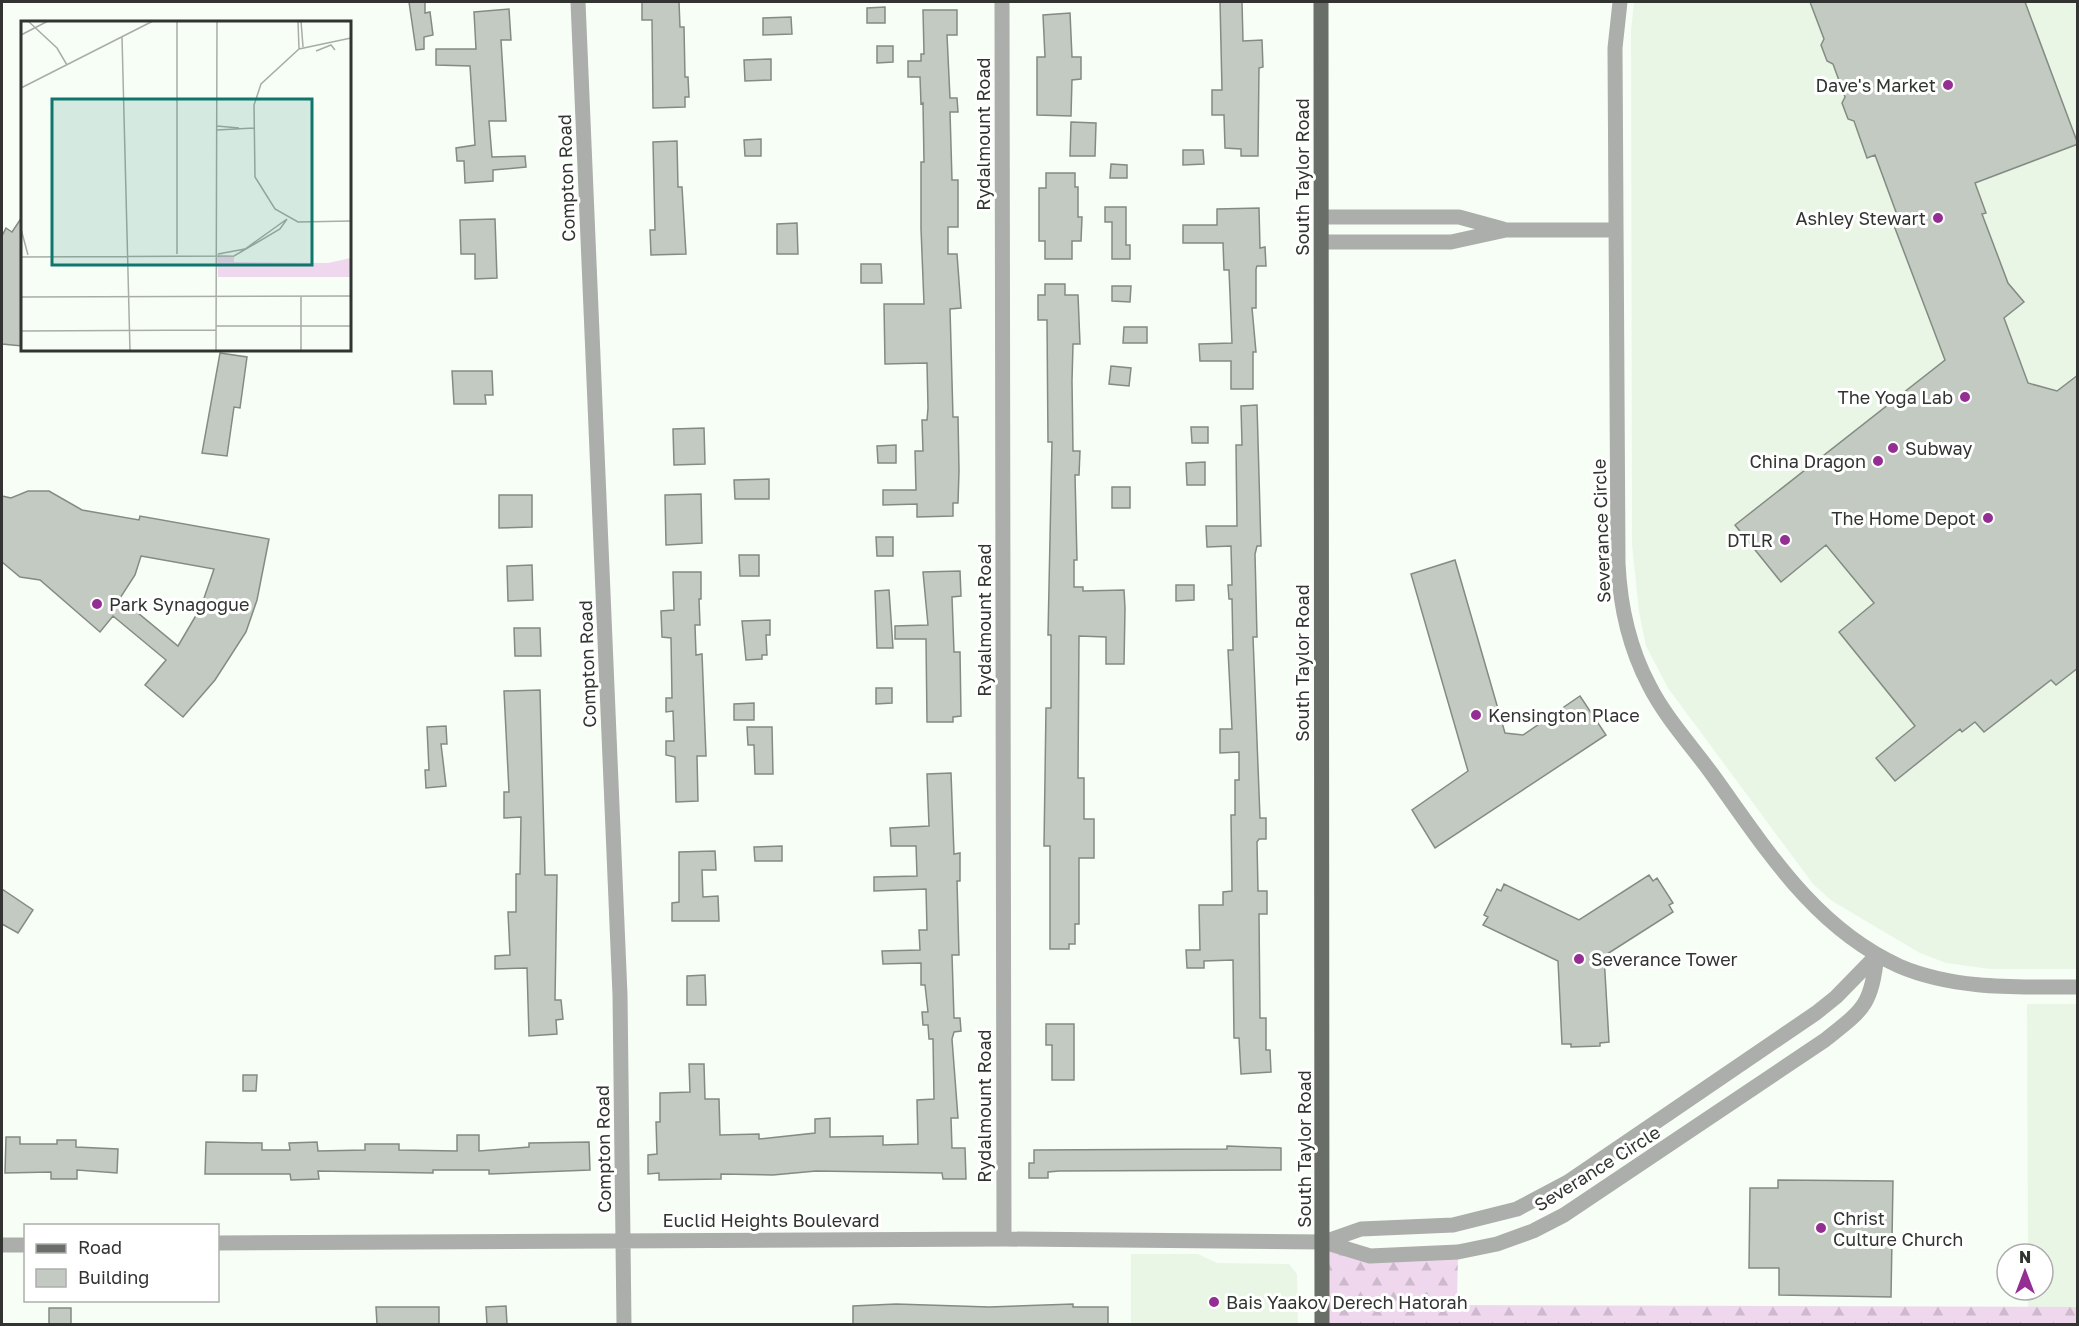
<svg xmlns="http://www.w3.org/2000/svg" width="2079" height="1326" font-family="'Golos Text',sans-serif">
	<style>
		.built { fill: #e9f6e6 }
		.forest { fill: url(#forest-firs) }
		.building { fill: #c3cac1; stroke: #848b83; stroke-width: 1.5; fill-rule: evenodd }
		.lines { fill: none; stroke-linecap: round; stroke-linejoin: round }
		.minor { stroke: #abaeaa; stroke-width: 15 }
		.major { stroke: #696f68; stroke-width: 15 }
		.poi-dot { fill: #952e93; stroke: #fff; stroke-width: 2 }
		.labels { text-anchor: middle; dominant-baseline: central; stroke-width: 6; stroke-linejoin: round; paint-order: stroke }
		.poi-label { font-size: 18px; fill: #313430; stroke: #fff; text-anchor: end }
		.street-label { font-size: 18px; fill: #313430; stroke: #fff }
		.inset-road { fill: none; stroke: #a8ada6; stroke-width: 1.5 }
		.view { fill: #0f766e; fill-opacity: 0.15; stroke: #0f766e; stroke-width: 3 }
		.inset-edge { fill: none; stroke: #313430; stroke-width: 3 }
	</style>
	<defs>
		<pattern id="forest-firs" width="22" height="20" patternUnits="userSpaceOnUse" patternTransform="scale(1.5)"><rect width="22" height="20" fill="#efd8ed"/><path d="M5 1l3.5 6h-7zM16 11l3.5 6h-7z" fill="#cdbacc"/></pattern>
	</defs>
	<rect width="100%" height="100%" fill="#f7fef5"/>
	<!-- built -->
	<path class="built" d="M1634,2H2077V969H1990L1946,963L1920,953L1832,901L1813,884L1668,688L1646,646L1639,612L1632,544L1631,30Z
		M2027,1004H2077V1324H2028V1290H2043V1254H2028Z
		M1131,1254H1198L1217,1263L1289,1264L1297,1274L1298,1324H1131Z"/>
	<!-- forest -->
	<path class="forest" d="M1324,1242L1357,1254L1458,1252L1457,1305L2078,1307L2077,1324H1322Z"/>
	<!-- building -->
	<path class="building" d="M409,2H425V13L430,12L433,35L424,37V49L416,50Z
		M642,2H679L680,27H684L685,77H688L689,97H685V107L653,108L652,20H642Z
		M1220,2H1242L1243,41L1262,40L1263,67L1259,68L1258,156H1241V149L1225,148L1224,115H1212V90H1222Z
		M1810,2H2025L2078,144L1975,183L1986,213L1982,214L2008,283L2024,302L2004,318L2028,383L2057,391L2078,375V668L2056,685L2051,680L1984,732L1975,722L1962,732L1960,729L1895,781L1876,758L1915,726L1839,632L1874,603L1826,545L1781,582L1735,525L1945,360L1890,215L1896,212L1875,155L1867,158L1854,121L1848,119L1842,103L1845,97L1833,64L1827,61L1821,45L1824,39Z
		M885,7V23H867V8Z
		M509,9L511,40H501L506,121H489L492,157L525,156L526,167L493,170V181L465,183L464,161H457L456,148L475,145L470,66L436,65V49H476L474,12Z
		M923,10H957V35H947L950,98H957L958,112H950L952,180H958V227H948V254H957L961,308L950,309L953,417H958L959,471L958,503H953V516L917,517V504L883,505V490H916L915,451H923L922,420H927L928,408L927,363L885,364L884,304H924L921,229V162H924L923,103L921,104L920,77H908V61H921V54H924Z
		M1070,13L1072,57H1081V79L1072,80L1071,116L1037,115V57H1045L1043,15Z
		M791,17L792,34L763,35V18Z
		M877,46H893V62L877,63Z
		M771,59V80L745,81L744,60Z
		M1071,122L1096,123L1095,156H1070Z
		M761,139V156H745L744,140Z
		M677,141L678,187H682L686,254L651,255L650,230H655L653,142Z
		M1183,150H1203L1204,164L1183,165Z
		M1111,164L1127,165V178H1110Z
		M1046,173H1075V187H1078V217H1082L1081,241H1072V259H1045V241H1039V188H1046Z
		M1105,207H1126V245H1130V259H1112V222H1105Z
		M1259,208L1260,248L1265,247L1266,266H1257L1256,269V308H1252L1256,352H1253V389H1231V361H1200L1199,344L1232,343L1229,270H1224L1223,243H1183V225H1217V209Z
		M22,217V346L2,344V236L6,228L12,232Z
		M495,219L497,278L475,279V254H461L460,220Z
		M797,223L798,254H777V224Z
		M861,264H881L882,283H861Z
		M1045,284H1065V295H1078L1080,344H1073L1072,381L1073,451H1080L1079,475H1075L1077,560H1074V587H1083V591L1124,590L1125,608L1124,664H1106V637L1079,636L1078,778H1084V819H1094V858H1079V924H1075V944H1069V949H1050V846H1044L1046,708H1051V635H1048L1052,442H1048L1047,320H1038V295H1045Z
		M1112,286H1131L1130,302L1112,301Z
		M1124,327H1147V343H1123Z
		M220,353L247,357L240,408L234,407L227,456L202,453Z
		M1111,366L1131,368L1129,386L1109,384Z
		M452,371H492L493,395H485L486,404H454Z
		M1257,405L1261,546H1257L1255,554L1257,637H1253L1260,818H1266V839H1259L1257,842L1258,891H1267V914H1259L1260,1018H1266V1050H1270L1271,1072L1241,1074L1239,1038H1234L1233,960L1204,961V968H1187L1186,950H1200L1199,905H1223V892L1232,891L1231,815H1235V780H1239V752L1220,753V729H1232L1228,650H1233L1232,599H1229L1228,585H1232L1231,546L1207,547L1206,526H1237L1236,445H1242L1241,406Z
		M1191,427H1208V443H1192Z
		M704,428L705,464L674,465L673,429Z
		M896,445V463H878L877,446Z
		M1205,462V485H1187L1186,463Z
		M769,479V499H735L734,480Z
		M1112,487H1130V508H1112Z
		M28,491H49L82,510L139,520L140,516L269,539L257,600L246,632L215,680L183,717L145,685L166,660L113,616L100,632L40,580L20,577L2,562V496L11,498ZM141,556L214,569L201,607L178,646L120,598L135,575Z
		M701,494L702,543L666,545L665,495Z
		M499,495H532V527L499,528Z
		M876,537H893V556H877Z
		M739,555H759V576H740Z
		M1455,560L1505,733L1523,735L1580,696L1606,735L1435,848L1412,810L1468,771L1411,574Z
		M532,565L533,600L508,601L507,566Z
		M960,571L961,596L952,597L954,652H960L961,716L953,717V722H927L926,639H895V626L928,625L923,572Z
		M673,572H701V599H699L700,625H695L696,655L702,654L706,756H697L698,801L676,802L675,757L666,755V741H674L673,711L666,712V698H672L671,638L662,637L661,611L674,610Z
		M1176,585H1194V600L1176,601Z
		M889,590L893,648H877L875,591Z
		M770,620V635H766L767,655H762V659L746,660L742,621Z
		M514,628H540L541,656H515Z
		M876,688H892V703L876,704Z
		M540,690L545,875H557L555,1000H561L563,1019L556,1020L557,1034L529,1036L527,968L495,969V956L510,955L508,912H516V874H520L521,817L504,818V792H509L504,691Z
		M754,703V720H734V704Z
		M446,726L447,744H441L446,786L426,788L425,770H429L427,727Z
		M747,727H772L773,774H755L754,745H748Z
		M951,773L954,854L960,853V881H957L959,955H952L954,1018H960L961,1031L954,1032L952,1039L958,1118H951L952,1148H965L966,1179H943L942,1173L816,1171L773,1175L721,1174V1179L659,1180V1173L648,1174V1155L657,1154L656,1122H660V1093L690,1092L689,1064H704L705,1099H719L720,1135L759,1134V1139L815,1133V1119L830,1118V1137L883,1136V1145L918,1144L917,1100L934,1099L933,1039H929L928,1025H923L922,1012H928L925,985H921V963L883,964L882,951L920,950L919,930H927L926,889L874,891V877L917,876L916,846H891L890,828L929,826L927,774Z
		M782,846V861H755L754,847Z
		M715,851L716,870H702L703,897L718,896L719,921H672V903L679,902V852Z
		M1649,875L1653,881L1657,878L1673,903L1669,905L1673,912L1604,956L1609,1042L1600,1043V1046L1571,1047V1044H1562L1558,961L1483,925L1488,917L1484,915L1497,889L1501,891L1504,884L1579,920Z
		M2,889L33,910L18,933L2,924Z
		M705,975L706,1005H687V976Z
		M1046,1024H1074V1080H1052V1045H1046Z
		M243,1075H257L256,1091H243Z
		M457,1135H479V1151L529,1147V1143L589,1142L590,1170L489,1174V1170H433V1173L318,1171L319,1179L291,1180L290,1174H205L206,1142L262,1143V1150H290L289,1143L317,1142L318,1151L365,1150V1144H399V1150L457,1151Z
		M6,1137H20V1144H57V1140H76V1147L118,1149L117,1173L77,1170V1179H51V1172L5,1173Z
		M1227,1146L1281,1148V1170L1059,1171L1048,1172V1178H1029V1163H1034V1150L1227,1149Z
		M1778,1180L1893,1181L1891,1297L1779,1295V1268H1749L1750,1188H1778Z
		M896,1304L989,1307L1073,1304V1307H1108V1324H853V1306Z
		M506,1306L507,1324H487L486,1307Z
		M376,1307H439V1324H377Z
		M49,1308H71V1324H49Z"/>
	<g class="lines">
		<!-- minor -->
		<path class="minor" d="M578,2L620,995L624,1324
			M1002,2L1004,1239
			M1620,2L1615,48L1618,563C1620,606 1629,647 1649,685C1665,717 1691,745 1712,774C1765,847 1813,927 1899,966C1955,990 2018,987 2078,987
			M1322,217H1459L1503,229
			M1322,242H1451L1506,230H1616
			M1324,1242L1370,1256L1458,1252L1497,1244L1533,1231L1564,1215L1825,1040C1864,1009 1871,1006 1877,955
			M218,1243L1004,1239L1324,1242L1361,1229L1453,1225L1517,1209L1568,1182L1816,1013L1836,997L1877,955
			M2,1245H26"/>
		<!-- major -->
		<path class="major" d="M1321,2L1322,1324"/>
	</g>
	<!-- markers -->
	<g class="poi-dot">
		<circle cx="1948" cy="85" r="6"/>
		<circle cx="1938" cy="218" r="6"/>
		<circle cx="1965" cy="397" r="6"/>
		<circle cx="1893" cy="448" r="6"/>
		<circle cx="1878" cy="461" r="6"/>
		<circle cx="1988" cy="518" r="6"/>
		<circle cx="1785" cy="540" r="6"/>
		<circle cx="97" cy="604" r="6"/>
		<circle cx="1476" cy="715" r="6"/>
		<circle cx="1579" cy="959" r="6"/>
		<circle cx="1821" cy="1228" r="6"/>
		<circle cx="1214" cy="1302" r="6"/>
	</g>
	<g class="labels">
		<!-- poi labels -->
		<g class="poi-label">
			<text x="1936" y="85">Dave's Market</text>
			<text x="1926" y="218">Ashley Stewart</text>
			<text x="1953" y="397">The Yoga Lab</text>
			<text x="1905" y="448" text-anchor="start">Subway</text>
			<text x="1866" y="461">China Dragon</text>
			<text x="1976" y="518">The Home Depot</text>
			<text x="1773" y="540">DTLR</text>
			<text x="109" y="604" text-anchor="start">Park Synagogue</text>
			<text x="1488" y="715" text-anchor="start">Kensington Place</text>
			<text x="1591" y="959" text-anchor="start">Severance Tower</text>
			<text x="1833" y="1218" text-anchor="start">Christ<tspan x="1833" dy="21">Culture Church</tspan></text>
			<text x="1226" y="1302" text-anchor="start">Bais Yaakov Derech Hatorah</text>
		</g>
		<!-- street labels -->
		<g class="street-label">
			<text transform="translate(983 134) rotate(-90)">Rydalmount Road</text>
			<text transform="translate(1302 177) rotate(-90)">South Taylor Road</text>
			<text transform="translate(566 178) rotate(-92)">Compton Road</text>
			<text transform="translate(1601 531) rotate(-92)">Severance Circle</text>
			<text transform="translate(984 620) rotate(-90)">Rydalmount Road</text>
			<text transform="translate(1302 663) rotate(-90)">South Taylor Road</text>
			<text transform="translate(587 664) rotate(-92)">Compton Road</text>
			<text transform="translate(984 1106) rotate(-90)">Rydalmount Road</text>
			<text transform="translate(603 1149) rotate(-91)">Compton Road</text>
			<text transform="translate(1304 1149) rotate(-90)">South Taylor Road</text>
			<text transform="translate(1597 1168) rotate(-32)">Severance Circle</text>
			<text x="771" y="1220">Euclid Heights Boulevard</text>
		</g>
	</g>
	<!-- overview -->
	<g transform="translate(21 21)">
		<rect width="330" height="330" fill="#f7fef5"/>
		<path d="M196,233L213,235V241L307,242L330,237V256H197Z" fill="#efd8ed"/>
		<path class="inset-road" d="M7,0L36,27L46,44M156,0V233M277,0L278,28M280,0L282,26M0,14L27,0M101,16L109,330M330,17L278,28L240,63L233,84L234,156L254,188L277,201L330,200M295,30L310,24L314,29M0,67L132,0M196,105L218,107M196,109L233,107M0,208L7,234M197,233L224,228L266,198M0,236L213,235L259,208L266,198M280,275V330M0,276L330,275M195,305H330M0,310L195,309M195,330L196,0"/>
		<path class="view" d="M31,78H291V244H31Z"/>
		<rect width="330" height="330" class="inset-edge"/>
	</g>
	<!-- border -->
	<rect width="2079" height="1326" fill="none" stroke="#313430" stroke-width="6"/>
	<!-- legend -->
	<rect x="24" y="1224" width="195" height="78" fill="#ffffff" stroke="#adaeac" stroke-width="1.5"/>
	<rect x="36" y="1244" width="30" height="9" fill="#696f68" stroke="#adaeac" stroke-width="1.5"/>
	<text x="78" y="1254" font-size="18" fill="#313430">Road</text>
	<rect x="36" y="1269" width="30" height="18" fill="#c3cac1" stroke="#adaeac" stroke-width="1.5"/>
	<text x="78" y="1284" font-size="18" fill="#313430">Building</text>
	<!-- north arrow -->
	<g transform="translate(2025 1272)"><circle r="28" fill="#ffffff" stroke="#adaeac" stroke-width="1.5"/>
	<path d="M0-4.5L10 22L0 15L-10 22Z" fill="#952e93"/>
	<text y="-9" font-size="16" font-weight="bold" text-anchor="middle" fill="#313430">N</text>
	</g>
</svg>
